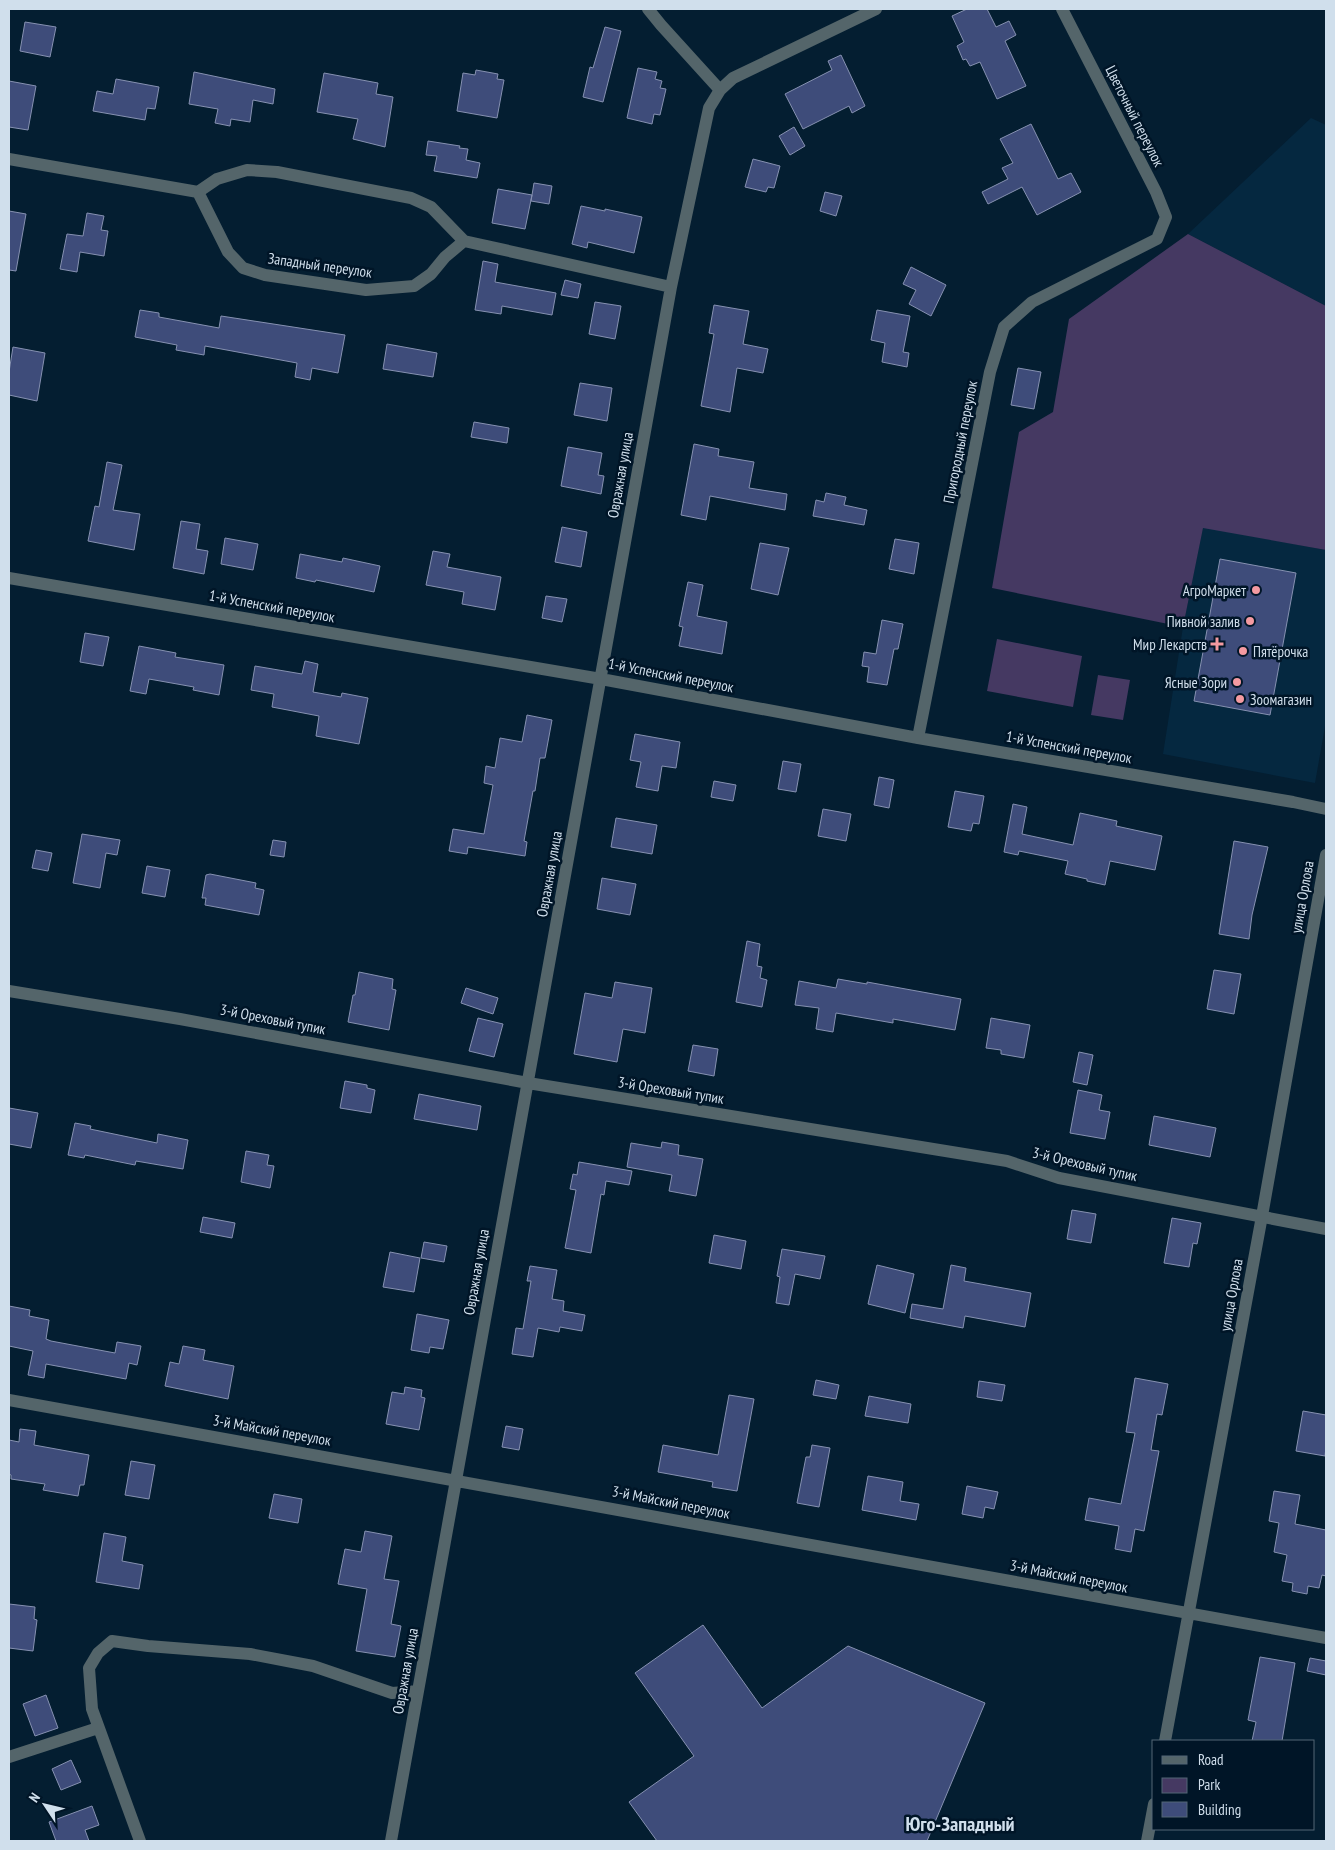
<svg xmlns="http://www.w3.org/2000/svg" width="1335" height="1850" font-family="'PT Sans Narrow',sans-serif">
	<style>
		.built { fill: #052840 }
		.green { fill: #453962 }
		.building { fill: #3e4c7a; stroke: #8691b1 }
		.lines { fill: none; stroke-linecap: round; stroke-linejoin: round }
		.minor { stroke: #54656a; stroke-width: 12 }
		.poi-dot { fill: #f49aa1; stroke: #001527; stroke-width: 2 }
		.labels { text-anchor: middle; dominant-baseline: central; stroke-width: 5; stroke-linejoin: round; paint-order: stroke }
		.street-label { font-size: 15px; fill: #d0dfec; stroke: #001527 }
		.poi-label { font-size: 15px; fill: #d0dfec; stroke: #001527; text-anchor: end }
		.district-label { font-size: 20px; font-weight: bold; fill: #d0dfec; stroke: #001527 }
	</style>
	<rect width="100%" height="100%" fill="#041e31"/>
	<!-- built -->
	<path class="built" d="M1311,118L1326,125V306L1188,234Z
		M1203,527L1326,550V721L1315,783L1163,754L1183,627Z"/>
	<!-- green -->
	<path class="green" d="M1188,234L1326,306V550L1203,528L1183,627L992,588L1019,432L1053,412L1069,319Z
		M997,639L1082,656L1073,707L987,691Z
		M1098,675L1130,680L1123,720L1091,715Z"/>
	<!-- building -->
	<path class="building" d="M967,9H987L996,27L1009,21L1016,35L1005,41L1026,86L997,99L980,62L970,66L966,59L963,60L957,46L964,42L952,16Z
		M25,22L56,27L50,57L20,51Z
		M605,27L621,31L603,102L583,97L590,67L593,68Z
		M841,55L865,106L852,113L849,106L803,129L785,94L832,70L828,61Z
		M638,68L657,72L655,79L662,81L660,88L666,89L660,115L654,114L652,124L627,118Z
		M476,70L498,74L497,79L504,80L497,118L457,111L463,73L475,75Z
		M194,72L275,89L273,104L253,100L250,122L231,119L230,126L215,123L218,109L189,104Z
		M324,73L378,83L376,94L393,97L385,147L353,139L358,119L317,112Z
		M116,79L159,87L155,109L147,108L145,120L93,111L97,91L113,94Z
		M9,81L36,86L28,130L9,127Z
		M1031,124L1058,179L1071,173L1081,192L1037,215L1022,187L988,204L982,192L1008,179L1002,168L1013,163L1000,139Z
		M794,127L805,146L790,155L779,136Z
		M428,141L460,146L459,148L468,149L466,160L480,163L477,178L434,171L437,156L426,155Z
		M753,159L780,166L774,188L768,187L766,192L745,187Z
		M534,183L552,186L549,204L531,201Z
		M498,189L532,195L525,229L492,223Z
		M825,192L842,196L836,216L820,211Z
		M581,206L605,211V209L642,217L634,253L588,242L587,248L572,244Z
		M9,211L26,214L16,271L9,270Z
		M87,213L104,216L101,230L108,231L104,256L80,252L77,272L60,269L67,234L83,236Z
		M483,261L498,264L495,282L556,293L552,315L502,306L501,314L475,310Z
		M911,267L946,285L931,316L909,304L916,290L903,284Z
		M565,280L581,284L578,298L561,295Z
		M595,302L621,306L615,339L589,334Z
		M714,305L749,311L743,344L768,349L763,373L737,368L730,412L701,406L714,334L709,333Z
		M140,310L159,313V317L219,328L221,316L345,335L338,373L312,368L310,380L295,377L297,363L205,346L204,355L176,350L177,345L135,337Z
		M877,310L910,316L903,352L909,353L907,367L882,362L885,343L871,340Z
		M387,344L437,353L433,377L383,369Z
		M13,347L45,353L37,401L9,395V372Z
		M1018,368L1041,372L1034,409L1011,405Z
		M580,383L612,388L607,421L574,415Z
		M474,422L509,428L507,443L471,437Z
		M694,444L719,449L718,456L754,462L749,488L787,494L785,510L710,496L706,520L681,515Z
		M568,447L602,453L598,475L604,476L601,494L561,486Z
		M107,462L122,465L113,510L140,514L134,550L88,541L95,506L99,507Z
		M826,493L846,497L844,505L867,510L864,525L813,516L816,500L824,502Z
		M181,521L200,524L196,549L208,551L204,574L173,568Z
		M562,527L587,532L581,567L555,562Z
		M225,538L258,544L253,570L221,564Z
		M895,539L919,543L914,574L889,569Z
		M760,543L789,548L778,595L751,589Z
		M433,551L450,554L447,567L501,577L495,610L462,604L464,592L426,585Z
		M300,554L342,562L343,558L380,566L374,592L316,580L315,582L296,578Z
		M1220,559L1296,573L1270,715L1194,701Z
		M688,582L703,585L697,616L727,622L722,654L679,646L683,627L679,626Z
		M546,596L567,599L562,622L542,618Z
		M882,620L903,624L898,649H894L887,685L867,682L869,667L862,666L864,652L876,654Z
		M85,633L109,637L103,666L80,662Z
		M139,646L176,653L175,657L224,665L219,695L193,690L194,687L149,679L146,694L130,691Z
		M305,661L318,664L313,692L341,697L342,693L368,698L359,744L316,736L319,716L272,707L274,694L251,690L255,666L302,674Z
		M527,715L552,720L545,758H540L535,791H533L524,841L527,842L525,856L468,847L467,854L449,851L453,829L484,834L493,785L484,783L486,766L495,768L500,738L522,742Z
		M635,734L680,742L676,768L662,766L658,791L636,787L641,762L630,760Z
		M783,761L801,764L796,792L778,789Z
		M879,777L894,780L889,808L874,805Z
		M714,781L736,785L733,801L711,797Z
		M955,791L984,796L979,824L973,823L971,831L948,827Z
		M1013,804L1027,807L1022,834L1073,845L1080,813L1117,821L1116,826L1162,836L1155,870L1110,861L1105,885L1087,881V879L1065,874L1068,861L1019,851L1018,855L1004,852Z
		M823,809L851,814L846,841L818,836Z
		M616,818L657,825L652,854L611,847Z
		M82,834L120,840L117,855L106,853L100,888L73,883Z
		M273,840L286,842L284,857L270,855Z
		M1234,841L1268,847L1252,915L1249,939L1219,934Z
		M36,850L52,853L48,871L32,868Z
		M147,866L170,870L165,897L142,893Z
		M210,874L256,883L255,888L264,890L259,915L205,905L206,898H202L206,875Z
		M602,878L636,884L630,915L597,909Z
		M747,941L760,944L757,966L762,967L760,978L767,980L762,1007L736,1002Z
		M1214,970L1241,974L1234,1014L1207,1009Z
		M359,972L393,979L392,989L396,990L389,1030L348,1022L353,995H355Z
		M838,979L867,984V982L961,999L955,1030L893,1019V1023L836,1013L833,1032L816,1029L819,1008L795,1005L799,981L836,988Z
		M615,982L652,988L645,1033L623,1029L617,1062L574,1054L585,993L612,998Z
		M466,988L498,998L493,1014L461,1003Z
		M478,1018L503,1024L494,1057L469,1051Z
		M991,1018L1030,1025L1024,1058L1001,1054V1050L986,1048Z
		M693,1045L718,1049L714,1076L688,1071Z
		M1079,1052L1093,1055L1087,1085L1073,1082Z
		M345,1081L367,1085V1088L375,1090L371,1113L340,1108Z
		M1078,1090L1102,1095L1099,1110L1110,1112L1105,1139L1070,1133Z
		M419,1094L481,1106L477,1130L414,1119Z
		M9,1108L38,1113L31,1148L9,1144Z
		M1154,1116L1216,1128L1210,1157L1149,1145Z
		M75,1123L91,1126L90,1129L157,1143L158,1134L188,1140L183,1169L136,1161L135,1165L85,1155L84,1158L68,1155Z
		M662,1142L679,1145L678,1155L703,1159L696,1196L669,1191L672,1175L627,1167L631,1143L661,1148Z
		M246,1151L269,1155L267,1165L274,1166L270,1188L241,1182Z
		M579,1162L632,1171L629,1185L606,1181L604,1195L601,1194L591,1253L565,1248L576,1190L570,1189L573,1174L577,1175Z
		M1072,1210L1096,1214L1091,1243L1067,1239Z
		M203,1217L235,1223L232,1238L200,1232Z
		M1172,1218L1201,1223L1197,1244L1193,1243L1189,1267L1164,1263Z
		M714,1235L746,1241L741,1269L709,1263Z
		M424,1242L447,1246L444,1262L421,1258Z
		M782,1249L825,1256L820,1279L795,1274L789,1305L776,1303L780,1277L777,1276Z
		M390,1252L420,1258L414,1292L383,1287Z
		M877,1265L914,1274L905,1313L868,1304Z
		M951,1265L966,1268L964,1281L1031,1293L1025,1327L965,1316L963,1328L910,1318L912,1304L943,1309Z
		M530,1266L557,1270L552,1299L564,1301L563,1311L585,1315L582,1331L560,1327L559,1332L538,1328L533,1357L512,1354L516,1328L523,1329L531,1281H527Z
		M9,1306L30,1310L29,1316L49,1320L46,1339L51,1341L115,1353L117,1342L141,1346L137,1365L129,1363L126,1379L46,1364L44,1378L28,1375L33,1351L9,1346Z
		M417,1314L449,1320L443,1349L430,1347L429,1353L411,1350Z
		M183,1346L205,1350L203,1360L234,1366L228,1399L165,1386L170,1362L179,1364Z
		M1135,1378L1168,1384L1162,1415L1157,1414L1151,1450L1159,1451L1144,1531L1135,1529L1131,1552L1115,1549L1119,1526L1085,1520L1089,1498L1121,1504L1135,1433L1126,1432Z
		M816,1380L839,1385L836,1399L813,1395Z
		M979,1381L1005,1385L1002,1401L977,1397Z
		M405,1387L422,1390L421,1397L425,1398L419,1430L386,1424L392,1392L404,1394Z
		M729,1395L754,1399L737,1491L712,1487L713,1482L658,1472L663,1445L718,1455Z
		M869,1396L911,1404L908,1423L865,1416Z
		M1303,1411L1326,1415V1447L1325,1456L1296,1451Z
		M506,1426L523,1429L519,1450L502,1447Z
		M20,1429L36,1431L34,1445L89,1455L84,1485H80L78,1496L43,1490L45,1484L11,1479V1475L9,1474V1440L19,1442Z
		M812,1445L830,1448L819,1507L797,1503L806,1457H810Z
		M131,1461L155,1465L149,1499L125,1495Z
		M868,1476L903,1482L900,1501L919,1504L916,1520L862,1510Z
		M967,1486L998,1492L994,1509L985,1507L983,1518L962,1514Z
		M1274,1491L1300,1495L1295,1524L1326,1530V1576L1322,1575L1319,1588L1308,1586L1307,1594L1292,1591L1293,1583L1282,1581L1287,1555L1274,1552L1279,1523L1269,1521Z
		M274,1494L302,1499L298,1523L269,1518Z
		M365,1531L392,1536L384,1579L399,1581L391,1624L401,1626L395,1657L356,1651L367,1589L338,1584L345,1549L361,1552Z
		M104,1533L126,1537L122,1561L143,1565L139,1589L96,1582Z
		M9,1604L35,1607L34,1619L37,1620L33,1651L9,1648Z
		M703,1625L762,1708L848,1646L985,1703L927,1841H657L629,1802L694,1756L635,1673Z
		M1260,1657L1295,1663L1282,1741H1252L1256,1722L1248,1720Z
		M1310,1658L1326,1661V1675L1307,1671Z
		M46,1695L58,1728L35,1736L23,1704Z
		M71,1760L81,1782L61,1790L52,1769Z
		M92,1806L99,1825L85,1830L89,1841H56L49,1822Z"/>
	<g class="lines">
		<!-- minor -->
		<path class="minor" d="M648,9L661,25L720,90
			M9,159L198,192L217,179L247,170L277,172L411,198L431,207L464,241L671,287
			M198,192L228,252L243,268L265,275L366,290L414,286L431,274L445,257L464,241
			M9,578L601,679L918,738L1293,802L1326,809
			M918,738L990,372L1004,327L1032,302L1157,239L1166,217L1156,192L1062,9
			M9,991L180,1019L528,1083L1007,1161L1059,1178L1326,1229
			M9,1400C449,1476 887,1561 1326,1638
			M1165,1741L1262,1216L1326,855
			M9,1757L98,1728
			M140,1841L92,1709L89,1668L98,1653L112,1641L148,1646L250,1654L313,1666L392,1693L418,1691
			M391,1841L671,287L709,108L720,90L733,78L876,9
			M1147,1841L1154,1804"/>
	</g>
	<!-- markers -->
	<g class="poi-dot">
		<circle cx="1256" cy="590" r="5"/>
		<circle cx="1250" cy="621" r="5"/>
		<path d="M1214.5 636.5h5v5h5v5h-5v5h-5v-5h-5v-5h5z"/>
		<circle cx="1243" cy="651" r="5"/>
		<circle cx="1237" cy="682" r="5"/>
		<circle cx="1240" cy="699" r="5"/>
	</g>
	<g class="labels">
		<!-- street labels -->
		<g class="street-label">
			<text transform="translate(1135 116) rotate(63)">Цветочный переулок</text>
			<text transform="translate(320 265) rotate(8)">Западный переулок</text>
			<text transform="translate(960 442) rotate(-79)">Пригородный переулок</text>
			<text transform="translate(620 475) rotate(-80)">Овражная улица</text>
			<text transform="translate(272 606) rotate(10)">1-й Успенский переулок</text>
			<text transform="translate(671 675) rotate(11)">1-й Успенский переулок</text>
			<text transform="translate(1069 747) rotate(10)">1-й Успенский переулок</text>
			<text transform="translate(549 874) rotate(-80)">Овражная улица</text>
			<text transform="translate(1302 897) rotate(-80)">улица Орлова</text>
			<text transform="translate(273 1019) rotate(11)">3-й Ореховый тупик</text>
			<text transform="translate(671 1090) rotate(9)">3-й Ореховый тупик</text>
			<text transform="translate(1085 1164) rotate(13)">3-й Ореховый тупик</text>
			<text transform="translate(476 1272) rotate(-80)">Овражная улица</text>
			<text transform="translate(1231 1295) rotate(-80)">улица Орлова</text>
			<text transform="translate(272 1430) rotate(10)">3-й Майский переулок</text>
			<text transform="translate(671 1502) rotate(11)">3-й Майский переулок</text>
			<text transform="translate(1069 1576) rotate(11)">3-й Майский переулок</text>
			<text transform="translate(405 1671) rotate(-80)">Овражная улица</text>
		</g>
		<!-- poi labels -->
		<g class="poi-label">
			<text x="1246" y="590">АгроМаркет</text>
			<text x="1240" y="621">Пивной залив</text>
			<text x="1207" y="644">Мир Лекарств</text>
			<text x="1253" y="651" text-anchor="start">Пятёрочка</text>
			<text x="1227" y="682">Ясные Зори</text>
			<text x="1250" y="699" text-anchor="start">Зоомагазин</text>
		</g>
		<!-- district labels -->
		<g class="district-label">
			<text x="960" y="1824">Юго-Западный</text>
		</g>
	</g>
	<!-- border -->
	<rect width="1335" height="1850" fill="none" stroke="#d0dfec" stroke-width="20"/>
	<!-- legend -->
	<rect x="1152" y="1740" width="162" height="90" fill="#001527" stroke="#536676"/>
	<rect x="1162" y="1756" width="25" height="8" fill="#54656a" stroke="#536676"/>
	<text x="1198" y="1765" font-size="15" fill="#d0dfec">Road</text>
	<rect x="1162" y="1778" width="25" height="15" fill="#453962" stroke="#536676"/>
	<text x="1198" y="1790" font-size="15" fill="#d0dfec">Park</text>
	<rect x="1162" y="1802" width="25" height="15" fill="#3e4c7a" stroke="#536676"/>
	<text x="1198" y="1815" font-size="15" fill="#d0dfec">Building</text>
	<!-- north arrow -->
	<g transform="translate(45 1805) rotate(305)" stroke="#001527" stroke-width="4" paint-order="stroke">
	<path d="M0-4L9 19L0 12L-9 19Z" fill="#d0dfec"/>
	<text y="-8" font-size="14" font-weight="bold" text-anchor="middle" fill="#d0dfec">N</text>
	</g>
</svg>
